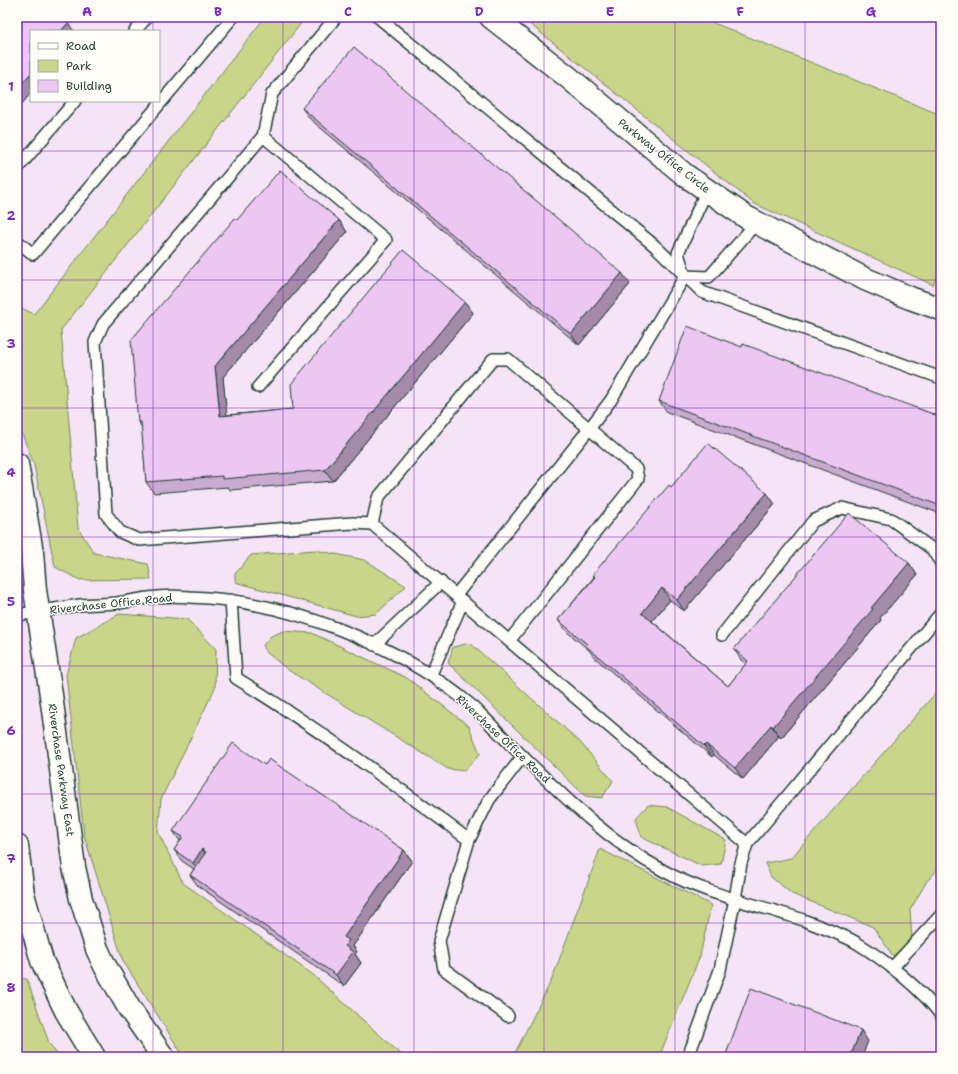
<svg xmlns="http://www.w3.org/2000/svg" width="958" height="1074" font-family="'Shantell Sans',sans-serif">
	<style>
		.built { fill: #f5e4f5; fill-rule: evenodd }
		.green { fill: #c9d588; stroke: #74895e }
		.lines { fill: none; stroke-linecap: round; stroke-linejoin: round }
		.lane-casing { stroke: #1f3d34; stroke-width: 14 }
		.secondary-casing { stroke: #1f3d34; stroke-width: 25 }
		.lane { stroke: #fdfcf7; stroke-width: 11 }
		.secondary { stroke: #fdfcf7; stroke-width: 22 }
		.wall { fill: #caabd0; stroke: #1f3d34 }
		.shaded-wall { fill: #a48ba9; stroke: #1f3d34 }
		.building { fill: #ebc7f2; stroke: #1f3d34 }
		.grid { fill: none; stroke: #7b2cbf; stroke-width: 1; stroke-opacity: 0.55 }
		.labels { text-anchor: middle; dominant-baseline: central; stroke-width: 3; stroke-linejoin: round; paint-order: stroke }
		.street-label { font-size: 11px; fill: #1f3d34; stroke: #fdfcf7 }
		.neatline { fill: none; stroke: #7b2cbf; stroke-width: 1.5 }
		.grid-label { font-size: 13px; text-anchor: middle; font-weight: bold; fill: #7b2cbf }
	</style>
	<rect width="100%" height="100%" fill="#f9f1f6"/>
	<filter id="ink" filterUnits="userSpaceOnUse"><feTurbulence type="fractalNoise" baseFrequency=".025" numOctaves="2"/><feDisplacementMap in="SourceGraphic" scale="8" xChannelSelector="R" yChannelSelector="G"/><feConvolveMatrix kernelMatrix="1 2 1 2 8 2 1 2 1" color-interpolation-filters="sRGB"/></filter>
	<g filter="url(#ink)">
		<!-- built -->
		<path class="built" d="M17,17H941V1057H17ZM31,31H159V101H31Z"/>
		<!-- green -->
		<path class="green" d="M265,17H306L61,330L78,528L94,553L148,564L151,579L80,580L55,567L34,465L17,421V306L34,314Z
			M521,17H699L941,115V269L933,285L753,203Z
			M315,550L365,560L406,586L376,614L356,616L235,582V574L251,555Z
			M119,614L187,619L216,649L215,688L161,799L158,832L183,883L312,974L404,1057H184L123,961L84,835L66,675L76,638Z
			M283,631L312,633L407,678L469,726L480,754L464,771L448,769L288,670L266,652L263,645L271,636Z
			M470,643L579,741L613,781L602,798L585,796L448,663L453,647Z
			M941,687V866L927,881L910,910L912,939L893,956L873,927L792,894L771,877L765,863L791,858Z
			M648,805L667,807L726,840L721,864L702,866L641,837L636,818Z
			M600,849L711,905L700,956L659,1057H513L552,979Z
			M17,978L27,979L49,1043L59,1057H17Z"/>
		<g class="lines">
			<!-- lane casing -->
			<g class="lane-casing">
				<path id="lane" d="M336,17L272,94L263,136L103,324L95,342L106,514L120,532L139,540L352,523L372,524L747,844L941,613
					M378,17L655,246L702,292L941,378
					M135,31L147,17
					M17,169L75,101
					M707,190L678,253L685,276L709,277L757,222
					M17,241L33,254L233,17
					M258,387L386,240L263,136
					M372,524L378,498L493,359H508L636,469L638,479L509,641
					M456,595L589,429L611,400L685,276
					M231,600L236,678C317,728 393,783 469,840L489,800L523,756
					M17,615C38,612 59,608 80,605C92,604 104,604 117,603C127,602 138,599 148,598C162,596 177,596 190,597C286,600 399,644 472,706C485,718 497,731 509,743C557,790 604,839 664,871C707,895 757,904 803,920C818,926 844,935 857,943C885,960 921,989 941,1015
					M722,635L813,521L842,508L891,519L932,549L941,563
					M374,645L441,582
					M431,674L463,601
					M469,840L439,941L444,969L508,1016
					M892,968L941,915
					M688,1057L720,970L735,899L741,863L747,844"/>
			</g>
			<!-- secondary casing -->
			<g class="secondary-casing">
				<path id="secondary" d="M491,17L568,77L685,175L746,217L865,279L910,298L941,309
					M17,464L32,552L35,590L51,695L74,867L81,899L97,949L105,966L129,1008L163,1057
					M17,846L23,894L42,961L66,1011L94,1057"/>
			</g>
			<!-- lane -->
			<use href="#lane" class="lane"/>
			<!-- secondary -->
			<use href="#secondary" class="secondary"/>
		</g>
		<!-- wall -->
		<path class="wall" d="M302,108L630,284L579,345L310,119Z
			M237,220H339L347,232L223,377L226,415L293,409L465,302L473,313L333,481L230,490L228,487L154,493L146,482L142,427L138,422Z
			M742,347L941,417V514L667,412L659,401Z
			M671,487L775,504L684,611L670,600L652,621L728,686L746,664L741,660L734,649L909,563L917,575L880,618L881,620L781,738L779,736L743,779L714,755L712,757L594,657L589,650L566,631L558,620L594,577L593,574Z
			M265,765L404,850L412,861L353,946L357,952L355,954L361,963L344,986L198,886L190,875L194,869L182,861L174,850L180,841L173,831Z"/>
		<!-- shaded-wall -->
		<path class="shaded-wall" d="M68,23L74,31H61Z
			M31,73V93L17,110V89Z
			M339,220L347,232L223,377L228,427L220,416L215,366Z
			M622,273L630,284L579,345L571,334Z
			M465,302L473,313L333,481L325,470Z
			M767,493L775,504L684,611L677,600Z
			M909,563L917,575L880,618L881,620L781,738L773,727L871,608Z
			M662,588L670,600L649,624L642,613Z
			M771,725L779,736L743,779L735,768Z
			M706,744L714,755L712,757L704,746Z
			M202,849L210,861L201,874L193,863Z
			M404,850L412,861L353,946L357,952L355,954L361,963L344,986L336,975L345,946L344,937Z
			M861,1030L868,1041L862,1057H850Z"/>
		<!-- building -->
		<path class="building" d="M17,17H62L68,23L61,31H31V73L17,89Z
			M354,47L622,273L571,334L302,108Z
			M280,170L339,220L215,366L220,416L293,409L291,384L403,250L465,302L325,470L222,479V476L146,482L141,422H138L131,340L235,218L237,220Z
			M687,326L742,347L743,344L941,417V506L659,401Z
			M708,443L767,493L677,600L662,588L642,613L728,686L748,661L734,649L849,513L909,563L871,608L873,609L773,727L771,725L735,768L706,744L704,746L586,646L587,644L558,620L595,577L593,574L669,485L671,487Z
			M233,743L265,765L269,759L404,850L344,937L349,940L345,946L353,952L336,975L190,875L206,852L202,849L193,863L174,850L183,837L173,831Z
			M751,988L861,1030L850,1057H725Z"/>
	</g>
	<!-- grid -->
	<path class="grid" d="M153,17V31M283,17V1057M414,17V1057M544,17V1057M675,17V1057M805,17V1057M153,101V1057M17,151H941M17,280H941M17,408H941M17,537H941M17,666H941M17,794H941M17,923H941"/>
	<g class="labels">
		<!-- street labels -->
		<g class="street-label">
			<text transform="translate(664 156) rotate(38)">Parkway Office Circle</text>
			<text transform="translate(111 604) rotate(-6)">Riverchase Office Road</text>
			<text transform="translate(503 739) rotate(43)">Riverchase Office Road</text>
			<text transform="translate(61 770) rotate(82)">Riverchase Parkway East</text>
		</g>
	</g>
	<!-- margin -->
	<rect width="958" height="1074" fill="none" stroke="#fdfcf7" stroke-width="44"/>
	<!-- legend -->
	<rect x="30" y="30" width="130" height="72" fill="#fdfcf7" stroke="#a4b0a9"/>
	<rect x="38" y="43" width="20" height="6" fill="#fdfcf7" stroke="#a4b0a9"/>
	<text x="66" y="50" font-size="12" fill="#1f3d34">Road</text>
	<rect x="38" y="60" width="20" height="12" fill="#c9d588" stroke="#a4b0a9"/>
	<text x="66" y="70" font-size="12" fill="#1f3d34">Park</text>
	<rect x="38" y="80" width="20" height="12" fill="#ebc7f2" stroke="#a4b0a9"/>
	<text x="66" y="90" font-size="12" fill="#1f3d34">Building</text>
	<rect x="22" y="22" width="914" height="1030" class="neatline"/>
	<g class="grid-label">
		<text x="87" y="16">A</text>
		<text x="218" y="16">B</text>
		<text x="348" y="16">C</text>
		<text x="479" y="16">D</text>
		<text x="610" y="16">E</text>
		<text x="740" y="16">F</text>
		<text x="871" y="16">G</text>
		<text x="11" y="91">1</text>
		<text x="11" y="220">2</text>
		<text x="11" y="348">3</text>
		<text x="11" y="477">4</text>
		<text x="11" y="606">5</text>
		<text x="11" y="735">6</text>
		<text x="11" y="863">7</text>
		<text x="11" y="992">8</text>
	</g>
</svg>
